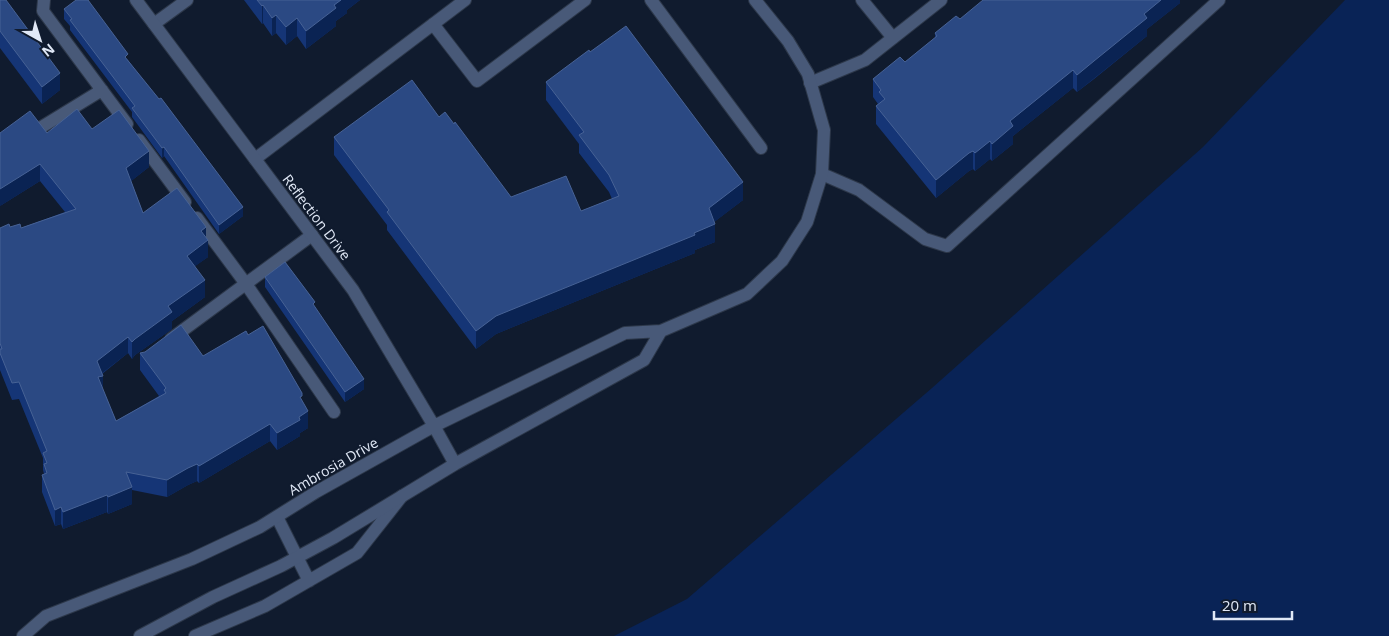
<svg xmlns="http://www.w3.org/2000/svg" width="1389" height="636" font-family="'Open Sans',sans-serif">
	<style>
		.green { fill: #092356 }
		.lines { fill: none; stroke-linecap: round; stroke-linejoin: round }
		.service-casing { stroke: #2d384a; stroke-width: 14 }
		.minor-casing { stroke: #2d384a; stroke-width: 14 }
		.service { stroke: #485978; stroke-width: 12 }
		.minor { stroke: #485978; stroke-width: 12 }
		.wall { fill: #153576 }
		.shaded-wall { fill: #0a2353 }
		.building { fill: #2b4983; stroke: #476295 }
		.labels { text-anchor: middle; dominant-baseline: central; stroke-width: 4; stroke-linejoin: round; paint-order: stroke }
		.street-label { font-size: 14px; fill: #e0e8f6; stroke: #101b2e }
	</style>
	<rect width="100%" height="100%" fill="#101b2e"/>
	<!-- green -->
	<path class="green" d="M1345,0H1389V636H614L687,599L932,388L1203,147Z"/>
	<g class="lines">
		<!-- service casing -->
		<g class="service-casing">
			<path id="service" d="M44,0L43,11L127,124
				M651,0L761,148
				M862,0L893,38
				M154,24L187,0
				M433,24L477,81L585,0
				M810,83L865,60L941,0
				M40,128L102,90
				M139,140L185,202
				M255,159L465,0
				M822,174L859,190L925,239L947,246L1219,0
				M197,218L246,284L334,412
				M171,339L312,235
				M277,517L309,581
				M195,636L265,606L357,553L402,496"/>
		</g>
		<!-- minor casing -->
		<g class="minor-casing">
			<path id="minor" d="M136,0L353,290L434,426L455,464
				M23,636L46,616L192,559L260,527L316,492L434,426L625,333L661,331L747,294L782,261L807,222L822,174L824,130L808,74L788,41L755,0
				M140,636L213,597L281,566L333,538L455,464L644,360L661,331"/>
		</g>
		<!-- service -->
		<use href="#service" class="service"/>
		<!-- minor -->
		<use href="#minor" class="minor"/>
	</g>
	<!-- wall -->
	<path class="wall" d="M0,0L60,90L42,104L0,48Z
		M244,0H360L347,10V13L336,21V26L306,49L297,36L286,45L276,33L272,36L263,23L262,24Z
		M1180,0V3L1147,29V36L1094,79L1077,92L1073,88L1013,136V144L992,161L990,159L975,171L973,169L969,171L936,198L876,124V106L878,104L873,97V79L905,62L935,38V33L960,19Z
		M64,9L128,60L243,216L219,234L164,156L162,158L132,117V112L70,30V26L64,19Z
		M590,52L743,200L714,222L715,242L695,250V253L496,334L476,349L387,230V225L334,155V137L439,117L511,197L581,211L612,199L609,192L579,153V144L546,100V82Z
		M92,129L149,167L131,181L143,213L206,238L208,257L195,266L205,297L172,321V329L135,355L132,359L128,353L102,374L103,390L116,421L159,396L140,370V353L203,356L248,335L302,401L308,428L300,433V436L277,450L270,441L199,483L197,481L188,485L167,497L132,490V504L108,514L107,512L63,529L61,524L55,526L42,492V475L44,474L43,470V458L19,399L12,400L0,370V228H21L65,212L40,181L0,206L47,133Z
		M265,277L315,307L364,389L345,402L265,287Z"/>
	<!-- shaded-wall -->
	<path class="shaded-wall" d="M341,0H360L347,10V13L336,21V26L306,49V31Z
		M1161,0H1180V3L1147,29V36L1077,92V75L1144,14Z
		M263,5V23L262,24V6Z
		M276,15V33L272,36V18Z
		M297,18V36L286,45V27Z
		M1073,70V88L1013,136V144L992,161V144L1010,121Z
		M60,73V90L42,104V87Z
		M990,141V159L975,171V153Z
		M164,147V156L162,158V148Z
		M149,151V167L126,185V168Z
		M973,151V169L969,171L936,198V180L969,153Z
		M40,164V181L0,206V189Z
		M743,182V200L709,226V208Z
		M243,207V216L219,234V225Z
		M715,224V242L695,250V253L496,334L476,349V331L496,316Z
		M206,227V241L208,240V257L187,272V256L201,231Z
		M205,280V297L172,321V329L135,355L132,359V342L168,306Z
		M128,337V353L97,377V361Z
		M103,376V392L98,377Z
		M364,379V389L345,402V392Z
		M308,411V428L300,433V436L277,450V433L299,417Z
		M270,424V441L199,483V466Z
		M197,464V481L188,485L167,497V480L188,468Z
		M132,487V504L108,514V497Z
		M107,495V512L63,529V512Z
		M61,507V524L55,526V510Z"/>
	<!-- building -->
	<path class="building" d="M0,0H6L60,73L42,87L0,31Z
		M76,0H88L128,54L125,57L159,99L161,98L243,207L219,225L164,147L162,148L132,108L135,106L70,20L72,19L64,9Z
		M257,0H341L334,5L336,8L306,31L297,18L286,27L276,15L272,18L263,5L262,6Z
		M983,0H1161L1144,14L1147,18L1094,61L1077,75L1073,70L1010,121L1013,126L992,144L990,141L975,153L973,151L969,153L936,180L876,106L885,99L879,92L881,90L873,79L900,57L905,62L937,36L935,33L956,16L960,19Z
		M626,26L743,182L709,208L715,224L694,233L695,235L496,316L476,331L387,212L389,210L334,137L412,80L439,117L445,112L454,124L455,122L511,197L566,176L581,211L619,196L609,175L579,135L584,132L546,82L589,50L590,52Z
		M77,109L92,129L119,110L149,151L126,168L143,213L177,188L206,227L201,231L208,240L187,256L205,280L168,306L172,312L135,339L132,342L128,337L97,361L103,376L98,377L116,421L166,393L164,390L166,388L140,353L145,352L181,325L203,356L246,331L248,335L263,326L302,393V396L300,397L308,411L299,417L300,420L277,433L270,424L199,466L197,464L188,468L167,480L126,472L132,487L108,497L107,495L63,512L61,507L55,510L42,475L47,473L44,464L47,463L43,453L47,451L19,382L12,383L0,353V349H2L0,343V228L9,224L10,227L20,224L21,228L76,209L40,164L0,189V133L30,111L47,133Z
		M285,262L315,302L313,304L364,379L345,392L265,277Z"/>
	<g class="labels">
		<!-- street labels -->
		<g class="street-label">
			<text transform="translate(317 217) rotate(53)">Reflection Drive</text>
			<text transform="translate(333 466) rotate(-30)">Ambrosia Drive</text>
		</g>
	</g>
	<!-- north arrow -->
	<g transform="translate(40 40) rotate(141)" stroke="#101b2e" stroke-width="4" paint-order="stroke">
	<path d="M0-4L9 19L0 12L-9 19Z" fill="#e0e8f6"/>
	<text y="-8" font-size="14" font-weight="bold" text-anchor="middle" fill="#e0e8f6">N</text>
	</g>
	<!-- scale -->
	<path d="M1214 611v8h78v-8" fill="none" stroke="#e0e8f6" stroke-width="2.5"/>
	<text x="1222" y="611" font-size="15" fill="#e0e8f6" stroke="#101b2e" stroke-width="4" paint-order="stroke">20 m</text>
</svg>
